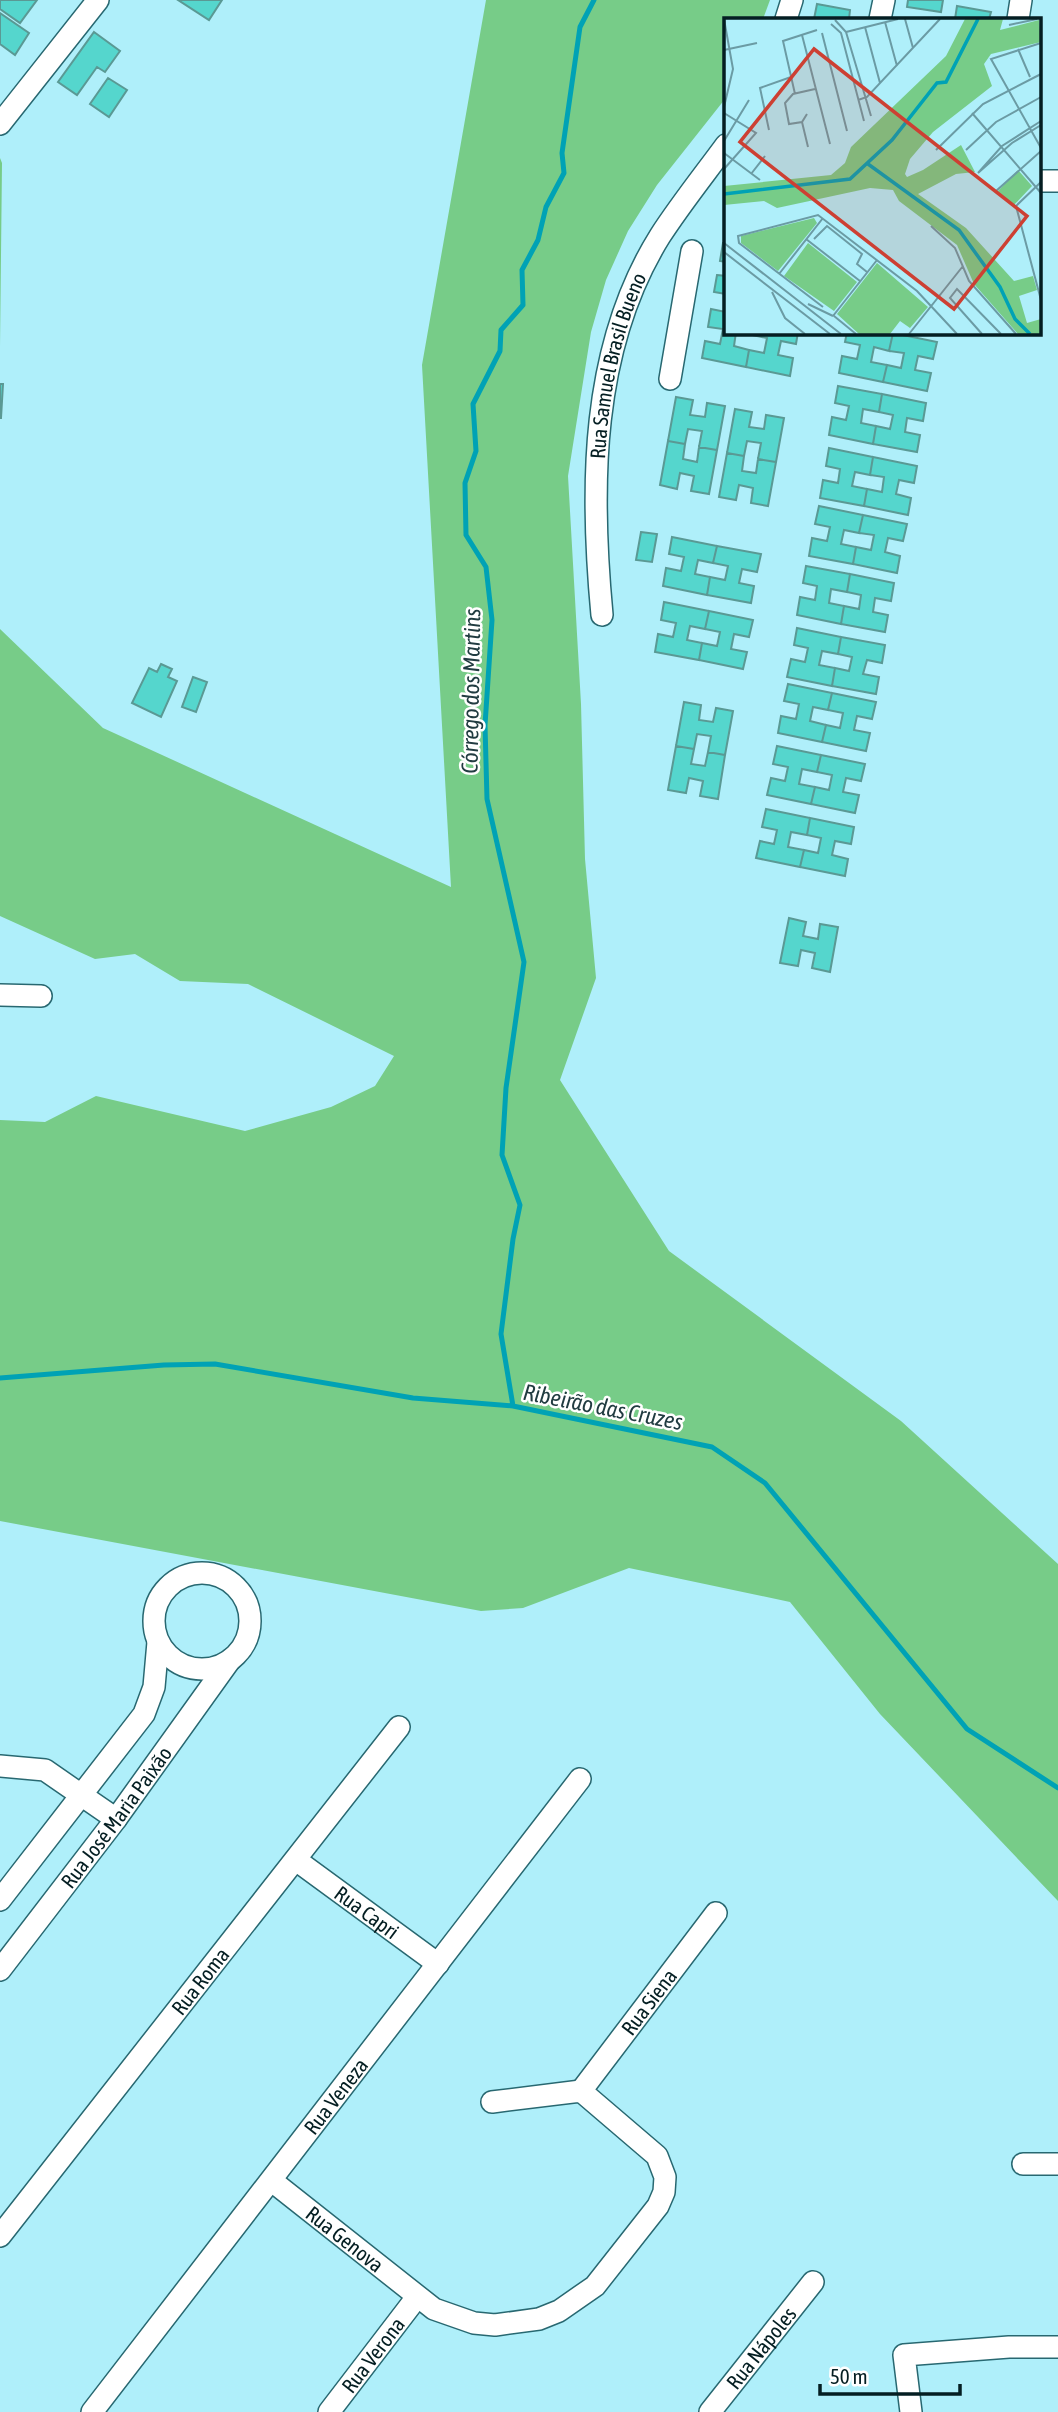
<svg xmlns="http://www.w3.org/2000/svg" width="1058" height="2412" font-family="'Asap Condensed',sans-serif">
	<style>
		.green { fill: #7c8 }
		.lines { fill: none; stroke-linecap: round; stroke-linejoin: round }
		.stream { stroke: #00a2b5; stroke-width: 5 }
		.building { fill: #55d6cd; stroke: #5a9994; stroke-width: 2 }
		.minor-casing { stroke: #286871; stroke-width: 24 }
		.minor { stroke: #fff; stroke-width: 21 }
		.labels { text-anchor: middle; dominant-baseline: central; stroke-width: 5; stroke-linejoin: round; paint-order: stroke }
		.street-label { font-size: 21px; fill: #041e22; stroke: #fff }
		.water-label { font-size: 23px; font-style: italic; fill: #213c41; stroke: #fff }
		.inset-river { fill: none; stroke: #00a2b5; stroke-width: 3.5 }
		.inset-road { fill: none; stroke: #6b9ba4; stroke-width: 2 }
		.view { fill: #cd4033; fill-opacity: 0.15; stroke: #cd4033; stroke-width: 3.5 }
		.inset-edge { fill: none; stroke: #041e22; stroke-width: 3.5 }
	</style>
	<rect width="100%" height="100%" fill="#afeffa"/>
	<!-- green -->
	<path class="green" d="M486,0H770L763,19H726L725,99L657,185L628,231L606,280L591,332L568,476L581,704L585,859L596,978L560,1080L669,1251L901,1421L1058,1564V1901L880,1714L790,1602L629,1568L523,1608L481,1611L0,1521V1120L45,1122L96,1096L245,1131L331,1107L375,1086L394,1056L248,984L180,981L135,954L95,959L0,916V629L103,728L451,887L422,365Z
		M0,158L2,163L0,347Z"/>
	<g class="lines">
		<!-- stream -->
		<path class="stream" d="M0,1378L164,1365L215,1364L413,1398L513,1406L712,1447L765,1483L967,1729L1058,1788
			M513,1406L501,1334L513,1239L520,1205L502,1155L506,1088L524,962L487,799L485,725L492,620L486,567L466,535L465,483L476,451L473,404L500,351L501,330L523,305L522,270L538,240L546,207L564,173L562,153L580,27L594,0"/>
	</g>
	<!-- building -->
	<path class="building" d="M0,0H37L20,23L0,9Z
		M178,0H222L209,20Z
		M908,0H943L941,12L907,7Z
		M817,4L850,10L849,19H814Z
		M957,6L991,12L989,19H955Z
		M0,13L29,33L15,55L0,44Z
		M94,32L120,51L105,72L97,67L77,95L58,82Z
		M108,78L127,90L109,117L90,104Z
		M723,243H726V262L720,261Z
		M717,275L726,276V294L714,292Z
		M711,309L726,312V332H736L734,346L749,350L746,367L702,358L705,341L720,344L723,329L708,327Z
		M752,332H798L796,344L781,341L778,355L793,358L790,376L746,367L749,350L764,353L767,338L752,335Z
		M847,332L893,333L889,351L874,347L871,362L887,365L883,382L839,373L842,356L857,359L860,345L845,342Z
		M893,333L937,342L933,359L918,356L915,370L931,373L927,391L883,382L887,365L901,368L904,353L889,351Z
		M0,384H3L1,418H0Z
		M838,386L882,394L879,412L863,409L861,423L876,426L873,444L829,435L832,417L846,420L849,406L835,403Z
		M882,394L926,403L923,421L907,418L905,432L920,435L917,452L873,444L876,426L890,429L893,415L879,412Z
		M676,397L693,400L690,415L705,417L707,403L725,406L717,450L699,447L702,431L688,429L685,444L668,441Z
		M735,409L752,412L749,427L764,429L766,415L784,418L776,462L758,459L761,443L747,441L744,456L727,453Z
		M668,441L685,444L683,459L697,462L699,447L717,450L709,494L691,491L694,476L680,473L677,489L660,485Z
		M829,448L873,457L870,475L855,472L852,486L867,489L864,506L820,498L823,480L838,483L840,469L826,466Z
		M727,453L744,456L742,471L756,473L758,459L776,462L768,506L751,503L753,488L739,485L736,500L719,497Z
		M873,457L917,466L914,483L899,480L896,494L911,498L908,515L864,506L867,489L882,492L884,477L870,475Z
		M819,506L863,515L859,533L844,530L841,544L856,547L853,564L809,556L812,538L827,541L830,527L815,524Z
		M863,515L907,524L903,541L888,538L885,552L900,556L897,573L853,564L856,547L871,550L874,535L859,533Z
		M641,532L657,534L652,562L636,560Z
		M672,537L717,546L713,563L698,560L695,574L710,577L707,595L663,586L666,568L681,571L684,557L669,554Z
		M717,546L761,554L757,572L742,569L739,583L754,586L751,603L707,595L710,577L725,580L728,566L713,563Z
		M806,566L850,574L847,592L831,589L829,603L844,606L841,624L797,615L800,597L815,600L817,586L803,583Z
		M850,574L894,583L891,601L875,598L873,612L888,615L885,632L841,624L844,606L859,609L861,595L847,592Z
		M664,602L709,611L705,629L690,626L687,640L702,643L699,660L655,652L658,634L673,637L676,623L661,620Z
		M709,611L753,620L749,637L734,634L731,649L747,652L743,669L699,660L702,643L717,646L720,632L705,629Z
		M797,628L841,637L838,654L822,651L819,665L835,668L832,686L787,677L791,659L805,662L808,648L794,645Z
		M841,637L885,645L882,663L867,660L863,674L879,677L876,694L832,686L835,668L849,671L852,657L838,654Z
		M161,664L172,669L168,677L177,681L161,717L132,703L149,668L157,672Z
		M193,677L207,682L196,712L182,707Z
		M788,684L832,693L828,710L813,707L810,721L826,725L822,742L778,733L781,716L796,719L799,704L784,701Z
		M832,693L876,702L872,719L857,716L854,730L870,733L866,751L822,742L826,725L840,728L843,713L828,710Z
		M684,702L701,705L699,720L713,722L716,708L733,711L725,755L708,752L711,736L697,734L694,749L676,746Z
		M676,746L694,749L691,764L705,766L708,752L725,755L718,799L700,796L703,781L689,778L686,793L668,790Z
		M777,746L821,755L817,772L802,769L799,784L815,787L811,804L767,795L771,778L785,781L788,767L773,764Z
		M821,755L865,764L861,781L846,778L843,792L859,795L855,813L811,804L815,787L829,790L832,775L817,772Z
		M766,809L810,818L807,835L791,832L788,847L804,850L800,867L756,858L760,841L774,844L777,830L762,827Z
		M810,818L854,827L851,844L835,841L832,855L848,859L845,876L800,867L804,850L818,853L821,838L807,835Z
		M789,918L806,922L803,936L818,939L820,924L838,927L830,972L812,968L815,953L801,950L798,966L780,963Z"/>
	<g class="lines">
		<!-- minor casing -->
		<g class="minor-casing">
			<g id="minor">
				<path d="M786,19L792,0"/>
				<path d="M880,19L884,0"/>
				<path d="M1018,19L1021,0"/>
				<path d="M0,124L98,0"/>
				<path d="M1039,181H1058"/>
				<path d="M670,379L692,251"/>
				<path id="s1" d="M602,615C590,488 590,348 660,236C680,205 704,175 726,145"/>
				<path d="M0,995L41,996"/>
				<circle cx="202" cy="1621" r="48"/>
				<path d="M0,1766L45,1770L116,1819"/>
				<path id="s2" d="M296,1860L438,1964"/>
				<path d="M0,1900L144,1714L154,1687L158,1642"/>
				<path id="s3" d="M0,1970L116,1819L230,1660"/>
				<path id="s4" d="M581,2091L716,1913"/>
				<path d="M1023,2164H1058"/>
				<path id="s5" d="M272,2181L434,2309L474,2323L495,2325L539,2319L559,2311L595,2286L658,2206L664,2192L665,2177L657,2156L581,2091L492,2102"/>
				<path id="s6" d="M0,2236L399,1727"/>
				<path id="s7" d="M92,2412L580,1779"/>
				<path id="s8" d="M329,2412L417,2297"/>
				<path id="s9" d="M710,2412L813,2282"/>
				<path d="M911,2412L904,2355L1009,2347H1058"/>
			</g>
		</g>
		<!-- minor -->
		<use href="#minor" class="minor"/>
	</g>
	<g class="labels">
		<!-- street labels -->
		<g class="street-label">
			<text stroke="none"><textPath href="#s1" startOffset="252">Rua Samuel Brasil Bueno</textPath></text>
			<text stroke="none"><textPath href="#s3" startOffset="192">Rua José Maria Paixão</textPath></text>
			<text stroke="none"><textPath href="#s2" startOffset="88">Rua Capri</textPath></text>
			<text stroke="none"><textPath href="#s6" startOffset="324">Rua Roma</textPath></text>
			<text stroke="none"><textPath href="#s4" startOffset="112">Rua Siena</textPath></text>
			<text stroke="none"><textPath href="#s7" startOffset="399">Rua Veneza</textPath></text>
			<text stroke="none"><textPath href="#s5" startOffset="93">Rua Genova</textPath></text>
			<text stroke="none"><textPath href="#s9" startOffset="82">Rua Nápoles</textPath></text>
			<text stroke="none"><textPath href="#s8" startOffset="72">Rua Verona</textPath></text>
		</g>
		<!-- water labels -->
		<g class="water-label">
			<text transform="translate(471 691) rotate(-89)">Córrego dos Martins</text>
			<text transform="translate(603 1407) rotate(11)">Ribeirão das Cruzes</text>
		</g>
	</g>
	<!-- overview -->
	<g transform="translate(724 18)">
		<rect width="317" height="317" fill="#afeffa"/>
		<path d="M241,1H279L276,12L315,2L317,24L267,36L260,46L268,68L209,114L186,141L181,156L183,159L199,152L237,127L251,154L232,156L194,176L242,210L290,263L309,258L313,272L295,278L303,305L317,301V316H294L250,266L233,227L175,183L169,172L146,170L53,190L40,183L0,187V168L107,157L121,145L127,129L222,38ZM294,152L308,168L290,187L273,174ZM90,200L93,205L54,253L17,225V218ZM84,225L133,264L110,293L60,258ZM153,245L204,289L186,310L176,303L166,316H135L113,296Z" fill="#7c8"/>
		<path class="inset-river" d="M144,146L235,212L276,269L291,301L306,316M0,176L126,161L168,122L213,65L222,64L254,1"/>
		<path class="inset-road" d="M0,1L9,51L0,89M181,1L189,30M111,2L122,14L147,98M161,4L173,48M107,6L117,15L140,103M285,7L313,1M141,9L156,65M122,14L174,1M98,15L123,113M78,17L106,126M317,25L267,41L317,130M294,31L306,59M0,32L33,25M71,76L59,23L93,12M134,82L143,79L216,1M0,95L32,115L0,151M248,95L317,175M83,96L78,104L65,106L61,85L69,76L91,71M317,103L278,128L254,155L288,125L317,107M78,104L84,129M45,112L36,70L67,59M0,123L25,82M212,132L259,86L317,56M242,132L272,104L317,79M0,135L36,162M27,156L41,138M317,164L292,188L317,282M272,173L317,133M207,208L231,230L245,263L292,316M82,221L136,263M90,221L103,208L138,236L133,246L143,254M0,225L117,316M0,234L106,316M55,256L99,200M48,274L61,300L81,316M84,286L109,298M99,289L15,225L14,218L94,197L193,273L233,316M109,298L153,242M110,298L132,316M185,316L239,248M258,316L226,280L233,271L277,316"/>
		<path class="view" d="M90,31L303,198L230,291L16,124Z"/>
		<rect width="317" height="317" class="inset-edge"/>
	</g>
	<!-- scale -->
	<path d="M820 2384v10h140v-10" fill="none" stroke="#041e22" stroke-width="3.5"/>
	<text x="830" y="2384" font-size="21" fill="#041e22" stroke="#ffffff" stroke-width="5" paint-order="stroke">50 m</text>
</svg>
